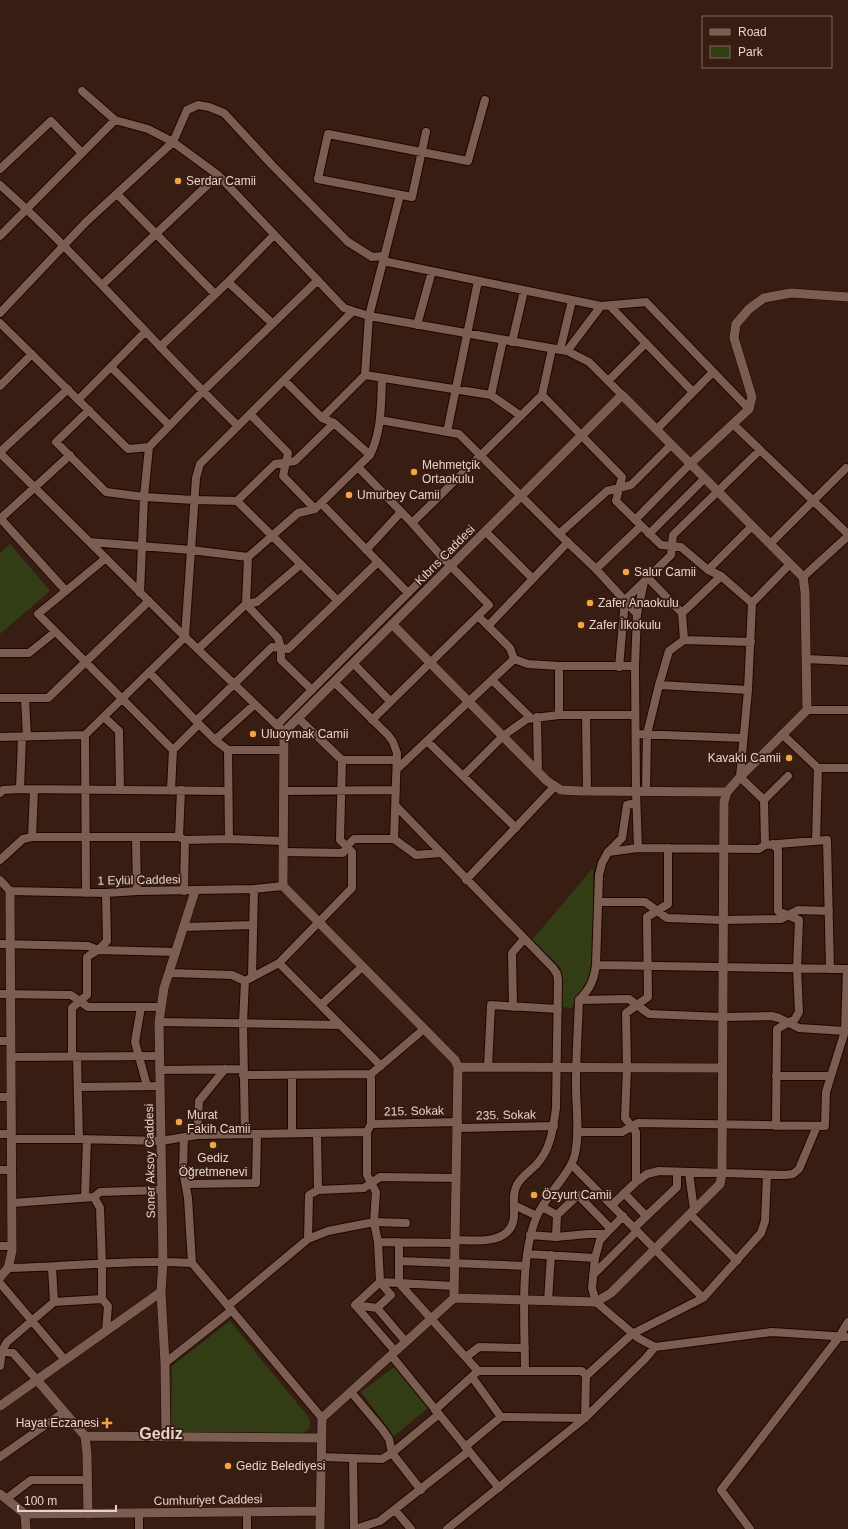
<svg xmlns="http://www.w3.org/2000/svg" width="848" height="1529" font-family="Helvetica,sans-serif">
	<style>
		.green { fill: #333d15 }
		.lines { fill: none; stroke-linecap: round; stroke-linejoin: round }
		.minor-casing { stroke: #1e0601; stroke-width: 10 }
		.tertiary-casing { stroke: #1e0601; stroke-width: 10 }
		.minor { stroke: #7c5d51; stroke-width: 8 }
		.tertiary { stroke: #7c5d51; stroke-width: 9 }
		.poi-dot { fill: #f3a442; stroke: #381d13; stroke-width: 1.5 }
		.labels { text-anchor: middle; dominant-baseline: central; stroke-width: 3.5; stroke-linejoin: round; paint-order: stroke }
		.poi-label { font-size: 12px; fill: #e6d3cc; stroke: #381d13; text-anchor: start }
		.street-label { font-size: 12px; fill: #e6d3cc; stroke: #381d13 }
		.district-label { font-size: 16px; font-weight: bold; fill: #e6d3cc; stroke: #381d13 }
	</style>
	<rect width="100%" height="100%" fill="#381d13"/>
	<!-- green -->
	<path class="green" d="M10,544L50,591L0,634V553Z
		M593,868V972L577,997L572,1008L562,1007V980L561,968L532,940Z
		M230,1321L310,1419C310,1428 310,1431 301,1433L171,1432L172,1366Z
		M394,1367L429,1407L394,1436L361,1392Z"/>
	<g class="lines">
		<!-- minor casing -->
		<g class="minor-casing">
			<path id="minor" d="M82,91L115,120L148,129L173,142L218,175L344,308L369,316L567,351L589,362L622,395
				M426,132L412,197L318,179L328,134L468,161L485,100
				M0,169L51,121L82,153
				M0,185C84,260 157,348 238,426
				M117,194L215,294
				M0,236L115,120
				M383,261L601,306
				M102,285L218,175
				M610,306L693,392
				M0,313L86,222L173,142L187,110L198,105L209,107L224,113L272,165L348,242L372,257L384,256
				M0,323L128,449L149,447
				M272,323L228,282L274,235
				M417,325L432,271
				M512,342L524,291
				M160,347L228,282
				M552,349L542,395L622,477L616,501L661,545L681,547L708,570L721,576L752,603
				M560,350L572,301
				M567,351L601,306L646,302L749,409
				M111,367L169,425
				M365,375L491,395L521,416
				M284,380L322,418L334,423L370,455
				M608,381L646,343
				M0,386L32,354
				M491,395L503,340
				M78,400L145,332
				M89,410L56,442L106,492L144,497L194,500L237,501L338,601
				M250,414L288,453L283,476L315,509
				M322,418L365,375L369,316L400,195
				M380,420L459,434L559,534L596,569L637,614
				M733,424L848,534
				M656,430L713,372
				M447,432L478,281
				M0,452L68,389
				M0,453L185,637L284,732
				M358,467L412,523L443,558L489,605L372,720
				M237,501L275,464L295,461L334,423
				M321,503L408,593
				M0,518L66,591
				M0,519L70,455
				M635,520L690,464
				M412,523L542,395
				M485,531L533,579
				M559,534L607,491L631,485L671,445
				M649,534L704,479
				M90,542L191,550L248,557
				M770,544L846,468
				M366,550L401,512
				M106,558L38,614L173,750
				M596,569L641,526
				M708,570L752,526
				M803,577L848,536
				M140,593L144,497L149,447L202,392L318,280
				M682,613L721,576
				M478,616L510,648L514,659
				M488,626L568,542
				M684,640L751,642
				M198,649L246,604L257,602L301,564
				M0,653H29L55,632
				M514,659L528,664L559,666H635
				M806,659L848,661
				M353,663L390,701
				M559,666V715
				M619,667L625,600L671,555L673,535L760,450
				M149,672L196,721L215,740L228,750H284
				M492,680L531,718
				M334,682L388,735L393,742L397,753L394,839
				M659,685L748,690
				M312,690L281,660V648L278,638L246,604L248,557L298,513L315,509L370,455C382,431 381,403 382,378
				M0,698H48L149,601
				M25,698L27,737
				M807,710H848
				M586,715L587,791
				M104,717L119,731L120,790
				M537,717L538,772
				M196,721L272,647L288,649L378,562
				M277,725L443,558
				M636,734L743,738
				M782,734L818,768H848
				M85,735L86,893
				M0,737L85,735L185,637L196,478L200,464L353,311
				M215,740L255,704
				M427,741L516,828
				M228,750L229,839
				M342,760H397
				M397,769L514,659
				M463,776L503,736L527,719L559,715H635
				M20,789L22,737
				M171,790L173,750L199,724
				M284,791L396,790
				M646,791L647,734L659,685L669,651L684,640L682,613L648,578
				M0,793L3,790L20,789L228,791
				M764,800L788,776
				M396,806L553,968L557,974L558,980L556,1108C553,1129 551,1149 536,1165C530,1171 521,1177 517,1185C509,1199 520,1219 508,1231C496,1244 471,1240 455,1240
				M32,837H179L185,840L229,839L283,841
				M136,837L137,891
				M179,837L181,790
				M816,840L818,768
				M773,844L778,850V911L799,920L797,968L799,1012L795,1019L777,1029L776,1126
				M765,845L764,800L740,777L748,690L752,603L790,564
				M638,848L636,791L635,666L637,614L644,582
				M283,852L343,853L347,846L354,839H394L416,855L440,853
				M608,852L638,848L759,849L765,845L827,840L830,969
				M0,860L23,839L32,837L34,790
				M0,880L10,891L106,893L137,891L254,889L283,886
				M466,880L555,786
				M184,891L185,840
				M598,902H645L667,918L723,920L781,919L798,910L829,911
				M184,927L253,925
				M0,944L88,946L98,950L176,952
				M279,963L381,1066
				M169,973L232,975L245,981
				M252,977L254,889
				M245,981L279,963L352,888V852L340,840L342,760L298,718
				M0,994L71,995L88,1007H161
				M579,1000L629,999L649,1014L722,1017L771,1016L779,1018L799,1028L845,1031
				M321,1005L362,967
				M141,1007L135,1042L147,1086
				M513,1007L512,953L524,939
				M159,1022L340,1025
				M0,1041H11
				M72,1056V1008L87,995V957L98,950L107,941L106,893
				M77,1056L79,1139
				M11,1057L160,1056
				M488,1067L491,1005L558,1009
				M160,1070L243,1069
				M371,1074V1124L367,1132V1175L376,1192L374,1222L378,1242L380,1282L355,1305L395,1351
				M243,1075L371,1074L424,1029
				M776,1076H831
				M78,1087L160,1086
				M0,1097H11
				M371,1124L458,1122
				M458,1128L554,1126
				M577,1132H622L638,1123L825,1126L826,1092L845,1031L847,969L596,965
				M317,1133L318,1190
				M0,1134H11
				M245,1134L243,1023L245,981
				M292,1134V1075
				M197,1135L199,1101L225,1069
				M184,1137L183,1171L188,1198L192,1263
				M11,1139H79L161,1141L197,1135L367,1132
				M572,1165L703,1298
				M0,1170H12
				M689,1173L694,1210
				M636,1182V1132L625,1118L627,1068L626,1013L648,997L647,917L668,904V848
				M186,1184L256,1183L257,1134
				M624,1193L646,1216
				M85,1196L87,1139
				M94,1197L100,1208L102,1265V1299L108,1306L106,1331
				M12,1203L94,1197L100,1192L162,1190
				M514,1205L537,1216
				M612,1205L636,1182L647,1174L659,1171L785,1175L793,1174L799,1169L817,1126
				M542,1207L557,1215
				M690,1214L737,1261
				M623,1216L600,1240L595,1258L592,1288L596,1302L638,1338L655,1347L772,1332L848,1337
				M634,1228L677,1187V1172
				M530,1235L556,1237L588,1234H605
				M556,1237L557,1215L578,1195L610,1228
				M308,1239L309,1195L318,1190L364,1188L380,1177L456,1178
				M378,1242L455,1243
				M399,1242V1283L478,1371
				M0,1246H11
				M527,1254L595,1258
				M399,1261L526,1266
				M8,1268C69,1267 131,1259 192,1263L322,1418
				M593,1275L637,1231
				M380,1282L454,1286
				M0,1283L65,1360
				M548,1301L551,1255
				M54,1302L102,1299
				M355,1305L377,1308L406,1342
				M228,1306L308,1239L328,1231L374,1222L406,1223
				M377,1308L391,1295L380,1282
				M0,1351L13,1353L37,1380
				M391,1355L499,1488
				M466,1357L479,1347L525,1348
				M165,1363L232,1310
				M0,1366L2,1351L7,1342L54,1302L52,1267
				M525,1371C525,1326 519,1257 537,1216C546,1195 571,1173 575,1154C580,1132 576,1107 576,1085C576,1056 578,1028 579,1000C590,989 594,980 596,965L599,875L602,863L608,852L622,838L627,805L636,803
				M472,1377L501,1417
				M351,1392L382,1429L389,1439L392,1453L421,1490
				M435,1410L478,1371H582L586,1376
				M585,1418L586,1376L632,1334L703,1298L761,1233L765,1221L767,1175
				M465,1447L501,1417L585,1418
				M0,1457L64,1412
				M321,1457L382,1459L392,1453L439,1414
				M353,1458L354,1529
				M6,1499L31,1480H86
				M395,1510L411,1529
				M139,1513V1529
				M247,1529V1512
				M355,1529L380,1521L469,1451
				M447,1529L585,1418L645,1359L655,1347
				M750,1529L721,1490L839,1337L848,1322"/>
		</g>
		<!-- tertiary casing -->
		<g class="tertiary-casing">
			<path id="tertiary" d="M690,464L749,409L752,397L734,338L736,324L749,309L764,298L791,293L848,297
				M392,624L547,781L561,790L581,791L727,792
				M458,1067L722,1068
				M0,1277L8,1268L12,1251L10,891
				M37,1380L85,1436L87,1454L88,1514
				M0,1406L161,1292
				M85,1436L322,1438
				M166,1437L165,1363L161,1292L163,1261L159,1022L164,988L195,891
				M0,1494L25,1514
				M25,1514L320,1511
				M25,1514L26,1529
				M320,1529L322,1418L454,1298L458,1067L455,1060L448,1053L283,886L284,732L622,395L803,577L805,592L807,710L740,777L727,792L724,802L722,1174L720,1184L611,1293L596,1302L454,1298"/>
		</g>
		<!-- minor -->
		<use href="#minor" class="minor"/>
		<!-- tertiary -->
		<use href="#tertiary" class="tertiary"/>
	</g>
	<!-- markers -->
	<g class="poi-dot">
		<circle cx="178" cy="181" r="4"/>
		<circle cx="414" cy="472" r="4"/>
		<circle cx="349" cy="495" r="4"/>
		<circle cx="626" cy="572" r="4"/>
		<circle cx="590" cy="603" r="4"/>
		<circle cx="581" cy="625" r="4"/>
		<circle cx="253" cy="734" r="4"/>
		<circle cx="789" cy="758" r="4"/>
		<circle cx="179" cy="1122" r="4"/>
		<circle cx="213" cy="1145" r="4"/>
		<circle cx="534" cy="1195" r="4"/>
		<path d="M105 1417h4v4h4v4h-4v4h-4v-4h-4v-4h4z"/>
		<circle cx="228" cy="1466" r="4"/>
	</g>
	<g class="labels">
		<!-- poi labels -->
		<g class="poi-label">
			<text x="186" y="181">Serdar Camii</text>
			<text x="422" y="465">Mehmetçik<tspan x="422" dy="14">Ortaokulu</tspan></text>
			<text x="357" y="495">Umurbey Camii</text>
			<text x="634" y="572">Salur Camii</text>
			<text x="598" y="603">Zafer Anaokulu</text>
			<text x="589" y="625">Zafer İlkokulu</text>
			<text x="261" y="734">Uluoymak Camii</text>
			<text x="781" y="758" text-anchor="end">Kavaklı Camii</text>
			<text x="187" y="1115">Murat<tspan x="187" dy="14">Fakih Camii</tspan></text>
			<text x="213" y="1158" text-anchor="middle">Gediz<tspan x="213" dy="14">Öğretmenevi</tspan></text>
			<text x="542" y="1195">Özyurt Camii</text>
			<text x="99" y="1423" text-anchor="end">Hayat Eczanesi</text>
			<text x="236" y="1466">Gediz Belediyesi</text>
		</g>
		<!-- street labels -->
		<g class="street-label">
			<text transform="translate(445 555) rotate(-45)">Kıbrıs Caddesi</text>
			<text transform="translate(139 880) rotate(-1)">1 Eylül Caddesi</text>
			<text transform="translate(414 1111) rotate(-1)">215. Sokak</text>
			<text transform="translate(506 1115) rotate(-1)">235. Sokak</text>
			<text transform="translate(150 1161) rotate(-91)">Soner Aksoy Caddesi</text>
			<text transform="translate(208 1500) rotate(-1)">Cumhuriyet Caddesi</text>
		</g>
		<!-- district labels -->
		<g class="district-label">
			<text x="161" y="1433">Gediz</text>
		</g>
	</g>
	<!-- legend -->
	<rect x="702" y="16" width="130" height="52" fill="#381d13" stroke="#7e665d"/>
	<rect x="710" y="29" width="20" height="6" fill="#7c5d51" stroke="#7e665d"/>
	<text x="738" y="36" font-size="12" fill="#e6d3cc">Road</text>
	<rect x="710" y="46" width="20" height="12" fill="#333d15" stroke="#7e665d"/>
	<text x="738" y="56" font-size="12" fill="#e6d3cc">Park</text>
	<!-- scale -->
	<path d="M18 1505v6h98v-6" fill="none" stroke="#e6d3cc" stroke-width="2"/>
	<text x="24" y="1505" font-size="12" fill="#e6d3cc" stroke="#381d13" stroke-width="3" paint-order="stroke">100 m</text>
</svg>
